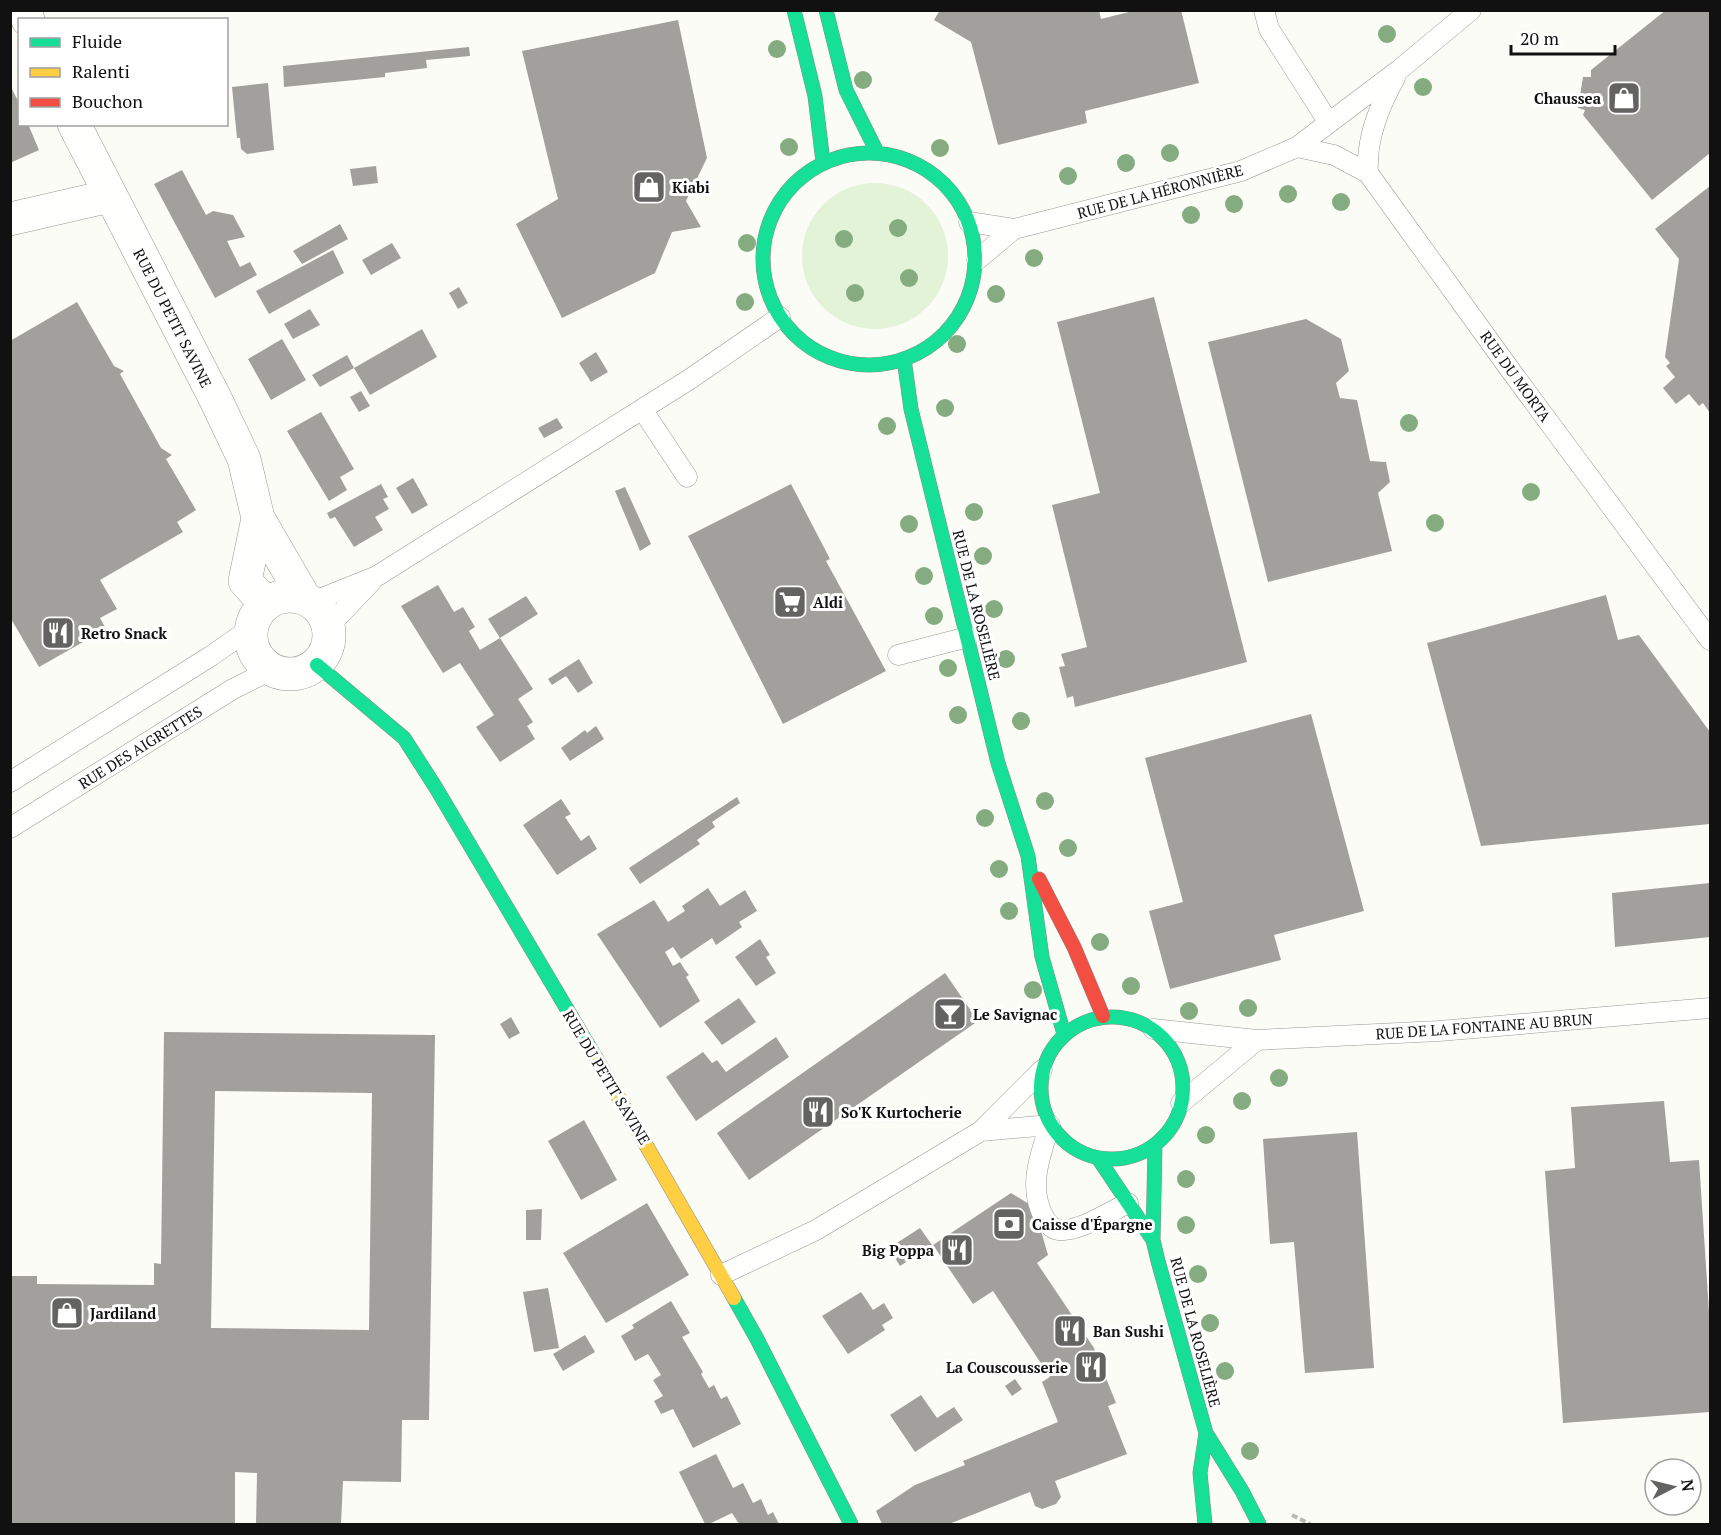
<svg xmlns="http://www.w3.org/2000/svg" width="1721" height="1535" font-family="'PT Serif',serif">
	<style>
		.green { fill: #e2f3d7 }
		.building { fill: #a1a09c; fill-rule: evenodd }
		.lines { fill: none; stroke-linecap: round; stroke-linejoin: round }
		.lane-casing { stroke: #979795; stroke-width: 21 }
		.street-casing { stroke: #979795; stroke-width: 34 }
		.fast-casing { stroke: #8d8d8b; stroke-width: 15 }
		.slow-casing { stroke: #8d8d8b; stroke-width: 15 }
		.jam-casing { stroke: #8d8d8b; stroke-width: 15 }
		.path { stroke: #b9b9b8; stroke-width: 4; stroke-dasharray: 6 3; stroke-linecap: butt }
		.lane { stroke: #fffffe; stroke-width: 20 }
		.street { stroke: #fffffe; stroke-width: 33 }
		.fast { stroke: #16e098; stroke-width: 14 }
		.slow { stroke: #ffcf43; stroke-width: 14 }
		.jam { stroke: #f24e42; stroke-width: 14 }
		.tree { fill: #85ac80 }
		.labels { text-anchor: middle; dominant-baseline: central; stroke-width: 6; stroke-linejoin: round; paint-order: stroke }
		.poi-label { font-size: 15px; font-weight: bold; fill: #111; stroke: #fff; text-anchor: start }
		.street-label { font-size: 15px; fill: #111; stroke: #fff }
	</style>
	<rect width="100%" height="100%" fill="#fcfcf7"/>
	<!-- green -->
	<path class="green" d="M802 256a73 73 0 1 1 146 0a73 73 0 1 1-146 0Z"/>
	<!-- building -->
	<path class="building" d="M940,10H1099L1101,19L1137,10H1181L1199,83L1085,111L1087,123L998,145L971,42L934,20Z
		M1666,10H1710V153L1652,200L1583,115L1585,110L1578,108L1583,77H1591V70Z
		M678,20L707,158L686,201L701,227L672,232L655,273L562,318L516,224L558,199L522,51Z
		M469,47L470,56L426,60L427,68L385,73V77L284,87L283,66Z
		M268,83L274,150L247,154L241,149L240,138H237L232,87Z
		M10,85L20,105V124H28L39,150L10,163Z
		M376,166L378,183L353,186L350,169Z
		M182,170L206,215L213,211L233,215L245,237L227,241L240,267L250,262L257,275L215,298L154,184Z
		M1710,186V413L1703,403L1699,406L1689,394L1676,404L1663,388L1675,377L1666,366L1670,363L1665,357L1679,259L1655,229Z
		M340,224L348,239L302,264L293,251Z
		M392,243L401,258L371,275L362,260Z
		M333,250L344,273L269,314L256,291Z
		M459,287L468,303L458,309L449,293Z
		M1154,297L1247,662L1075,707L1073,696L1067,698L1059,667L1065,666L1061,654L1087,647L1052,505L1100,493L1057,322Z
		M77,302L114,366L124,371L120,374L161,448L172,455L166,459L196,510L177,522L183,532L100,580L117,609L100,618L106,629L39,667L10,617V341Z
		M310,309L320,325L293,339L284,324Z
		M1306,319L1341,339L1349,371L1336,383L1340,398L1357,400L1370,461L1386,462L1390,482L1378,493L1392,551L1268,582L1208,342Z
		M422,329L437,357L370,395L354,368Z
		M282,339L306,380L271,400L248,359Z
		M596,352L608,372L591,382L579,363Z
		M347,355L354,368L320,387L312,375Z
		M361,391L370,406L359,412L350,397Z
		M321,412L354,469L340,477L347,490L329,501L287,431Z
		M557,418L563,428L544,438L538,428Z
		M413,478L428,505L412,514L396,488Z
		M381,484L388,497L383,499L389,509L375,517L383,530L354,547L335,517L330,519L327,513Z
		M791,484L830,559L826,561L886,671L783,724L688,536Z
		M625,487L651,544L640,551L615,491Z
		M438,585L454,612L463,607L475,627L469,631L480,650L500,638L533,689L518,699L533,722L527,726L535,739L500,762L476,727L494,715L460,663L443,673L401,606Z
		M1606,595L1618,640L1639,635L1710,732V824L1481,846L1427,643Z
		M526,596L538,614L500,638L488,619Z
		M579,659L593,683L578,693L566,676L552,685L548,679Z
		M1311,714L1364,911L1274,935L1281,960L1170,989L1149,911L1183,902L1145,758Z
		M596,726L604,739L570,761L561,748L585,730L587,733Z
		M737,797L740,803L712,822L715,827L697,840L700,844L640,884L629,868Z
		M561,799L571,814L565,817L581,841L589,835L597,849L557,875L523,825Z
		M1710,883V937L1615,947L1612,893Z
		M708,888L720,906L745,890L757,911L739,922L742,927L716,945L712,938L681,959L673,947L665,952L673,966L680,962L685,970L689,975L686,977L700,1001L660,1028L597,934L654,900L668,922L685,911L682,906Z
		M760,939L770,955L766,957L776,973L756,986L735,957Z
		M945,973L978,1021L749,1180L717,1133Z
		M739,998L756,1022L722,1045L704,1022Z
		M511,1017L520,1033L509,1039L500,1024Z
		M164,1032L435,1035L429,1420H402L401,1482L343,1481L341,1524H256L257,1473L235,1472V1524H10V1276H37V1284L154,1285V1263L161,1264ZM215,1091L372,1093L369,1330L211,1328Z
		M776,1037L789,1057L696,1121L666,1077L703,1052L712,1063L717,1060L726,1072Z
		M1664,1101L1670,1162L1699,1160L1710,1327V1412L1563,1423L1545,1171L1575,1168L1571,1107Z
		M584,1120L617,1180L581,1200L548,1141Z
		M1357,1132L1374,1368L1305,1373L1294,1242L1270,1244L1263,1139Z
		M1011,1193L1034,1207L1048,1255L1037,1263L1094,1348L1116,1403L1108,1406L1127,1454L1055,1481L1061,1497L1056,1504L1042,1509L1035,1506L1030,1492L949,1524H882L876,1511L915,1485L965,1465L963,1461L1058,1422L1042,1382L1050,1377L993,1291L973,1304L933,1245Z
		M647,1203L689,1275L606,1323L563,1253Z
		M542,1209L541,1240H526V1210Z
		M920,1228L932,1245L900,1266L889,1248Z
		M548,1288L559,1348L534,1352L523,1292Z
		M861,1292L873,1310L884,1303L893,1318L882,1325L885,1330L848,1354L822,1316Z
		M671,1301L690,1333L682,1337L703,1372L701,1374L709,1388L714,1385L721,1399L727,1396L741,1424L693,1448L673,1409L661,1414L654,1401L663,1396L653,1380L661,1375L648,1354L635,1361L621,1336L634,1328L632,1325Z
		M585,1335L595,1352L563,1371L553,1354Z
		M1015,1379L1022,1389L1012,1396L1005,1386Z
		M921,1395L937,1418L954,1407L963,1420L915,1452L890,1415Z
		M716,1454L733,1488L743,1483L753,1503L761,1499L768,1515L773,1512L779,1524H739L732,1513L709,1524H705L679,1472Z"/>
	<g class="lines">
		<!-- lane casing -->
		<g class="lane-casing">
			<path id="lane" d="M1264,10L1269,29L1329,123
				M1297,147L1334,155L1368,173L1511,371L1710,640
				M1368,173C1366,138 1379,107 1395,78
				M969,222L1014,229L1241,171L1297,147L1399,70L1471,10
				M977,260L1014,229
				M642,409L687,477
				M312,602L377,576L690,379L780,317
				M329,626L371,582
				M898,655L968,637
				M10,782L211,656L251,628
				M10,828L233,689L271,670
				M1153,1029L1257,1040L1439,1031L1710,1008
				M1181,1103L1257,1040
				M981,1131L1050,1125C1040,1155 1027,1189 1045,1219C1049,1226 1055,1231 1064,1230C1083,1229 1110,1212 1128,1203
				M721,1275L816,1230L981,1131L1042,1070"/>
		</g>
		<!-- street casing -->
		<g class="street-casing">
			<path id="street" d="M25,10L28,20
				M74,124L215,398L244,459L258,518L305,599
				M10,219L110,196
				M258,518L245,581L266,604
				M251 635a39 39 0 1 1 78 0a39 39 0 1 1-78 0Z"/>
		</g>
		<!-- fast casing -->
		<g class="fast-casing">
			<path id="fast" d="M794,10L815,96L823,162
				M826,10L846,90L877,152
				M763 259a106 106 0 1 1 212 0a106 106 0 1 1-212 0Z
				M904,359L911,409L998,763L1028,856L1042,957L1064,1034
				M317,665L404,738L436,788L596,1058
				M1041 1088a71 71 0 1 1 142 0a71 71 0 1 1-142 0Z
				M1155,1145L1153,1240L1158,1261L1206,1433L1242,1491L1259,1524
				M1098,1158L1153,1240
				M734,1298L757,1339L851,1524
				M1205,1524L1200,1473L1206,1433"/>
		</g>
		<!-- slow casing -->
		<g class="slow-casing">
			<path id="slow" d="M596,1058L734,1298"/>
		</g>
		<!-- jam casing -->
		<g class="jam-casing">
			<path id="jam" d="M1039,879L1074,947L1103,1016"/>
		</g>
		<!-- path -->
		<path class="path" d="M1292,1515L1310,1524"/>
		<!-- lane -->
		<use href="#lane" class="lane"/>
		<!-- street -->
		<use href="#street" class="street"/>
		<!-- fast -->
		<use href="#fast" class="fast"/>
		<!-- slow -->
		<use href="#slow" class="slow"/>
		<!-- jam -->
		<use href="#jam" class="jam"/>
	</g>
	<!-- trees -->
	<g class="tree">
		<circle cx="1387" cy="34" r="9"/>
		<circle cx="777" cy="49" r="9"/>
		<circle cx="863" cy="80" r="9"/>
		<circle cx="1423" cy="87" r="9"/>
		<circle cx="789" cy="147" r="9"/>
		<circle cx="940" cy="148" r="9"/>
		<circle cx="1170" cy="153" r="9"/>
		<circle cx="1126" cy="163" r="9"/>
		<circle cx="1068" cy="176" r="9"/>
		<circle cx="1288" cy="194" r="9"/>
		<circle cx="1341" cy="202" r="9"/>
		<circle cx="1234" cy="204" r="9"/>
		<circle cx="1191" cy="215" r="9"/>
		<circle cx="898" cy="228" r="9"/>
		<circle cx="844" cy="239" r="9"/>
		<circle cx="747" cy="243" r="9"/>
		<circle cx="1034" cy="258" r="9"/>
		<circle cx="909" cy="278" r="9"/>
		<circle cx="855" cy="293" r="9"/>
		<circle cx="996" cy="294" r="9"/>
		<circle cx="745" cy="302" r="9"/>
		<circle cx="957" cy="344" r="9"/>
		<circle cx="945" cy="408" r="9"/>
		<circle cx="1409" cy="423" r="9"/>
		<circle cx="887" cy="426" r="9"/>
		<circle cx="1531" cy="492" r="9"/>
		<circle cx="974" cy="512" r="9"/>
		<circle cx="1435" cy="523" r="9"/>
		<circle cx="909" cy="524" r="9"/>
		<circle cx="983" cy="556" r="9"/>
		<circle cx="924" cy="576" r="9"/>
		<circle cx="994" cy="609" r="9"/>
		<circle cx="934" cy="616" r="9"/>
		<circle cx="1006" cy="659" r="9"/>
		<circle cx="948" cy="668" r="9"/>
		<circle cx="958" cy="715" r="9"/>
		<circle cx="1021" cy="721" r="9"/>
		<circle cx="1045" cy="801" r="9"/>
		<circle cx="985" cy="818" r="9"/>
		<circle cx="1068" cy="848" r="9"/>
		<circle cx="999" cy="869" r="9"/>
		<circle cx="1009" cy="911" r="9"/>
		<circle cx="1100" cy="942" r="9"/>
		<circle cx="1131" cy="986" r="9"/>
		<circle cx="1033" cy="990" r="9"/>
		<circle cx="1248" cy="1008" r="9"/>
		<circle cx="1189" cy="1011" r="9"/>
		<circle cx="1279" cy="1078" r="9"/>
		<circle cx="1242" cy="1101" r="9"/>
		<circle cx="1206" cy="1135" r="9"/>
		<circle cx="1186" cy="1179" r="9"/>
		<circle cx="1186" cy="1225" r="9"/>
		<circle cx="1198" cy="1274" r="9"/>
		<circle cx="1210" cy="1323" r="9"/>
		<circle cx="1225" cy="1371" r="9"/>
		<circle cx="1250" cy="1451" r="9"/>
	</g>
	<!-- icons -->
	<defs>
		<g id="shop-square" transform="scale(1.725)"><rect x="-9" y="-9" width="18" height="18" rx="4" fill="#636362" stroke="#fff"/><path d="M-5-2.5h2.3a2.7 3.5 0 0 1 5.4 0H5L5.5 6h-11ZM-1.5-2.5h3a1.5 2.3 0 0 0-3 0Z" fill="#fff"/></g>
		<g id="supermarket-square" transform="scale(1.725)"><rect x="-9" y="-9" width="18" height="18" rx="4" fill="#636362" stroke="#fff"/><path d="M-6-5.5h2.5l.6 2H6L4.5 2H-2.5L-4.4-4H-6ZM-1.5 3.2a1.3 1.3 0 1 0 .1 0ZM3 3.2a1.3 1.3 0 1 0 .1 0Z" fill="#fff"/></g>
		<g id="restaurant-square" transform="scale(1.725)"><rect x="-9" y="-9" width="18" height="18" rx="4" fill="#636362" stroke="#fff"/><path d="M-5-6h1v4h1v-4h1v4h1v-4h1v5L-1.5 .5V6h-2V.5L-5-1ZM5-6V6H3V1.5H1.5Q1.5-4 5-6Z" fill="#fff"/></g>
		<g id="bar-square" transform="scale(1.725)"><rect x="-9" y="-9" width="18" height="18" rx="4" fill="#636362" stroke="#fff"/><path d="M-6-5H6L.8 .8V4.5H3.5V6h-7V4.5H-.8V.8Z" fill="#fff"/></g>
		<g id="bank-square" transform="scale(1.725)"><rect x="-9" y="-9" width="18" height="18" rx="4" fill="#636362" stroke="#fff"/><path d="M-6-4H6V4H-6ZM0-2.3a2.3 2.3 0 1 0 0 4.6a2.3 2.3 0 1 0 0-4.6Z" fill="#fff"/></g>
	</defs>
	<g fill-rule="evenodd">
		<use href="#shop-square" x="1624" y="98"/>
		<use href="#shop-square" x="649" y="187"/>
		<use href="#supermarket-square" x="790" y="602"/>
		<use href="#restaurant-square" x="58" y="633"/>
		<use href="#bar-square" x="950" y="1014"/>
		<use href="#restaurant-square" x="818" y="1112"/>
		<use href="#bank-square" x="1009" y="1224"/>
		<use href="#restaurant-square" x="957" y="1250"/>
		<use href="#shop-square" x="67" y="1313"/>
		<use href="#restaurant-square" x="1070" y="1331"/>
		<use href="#restaurant-square" x="1091" y="1367"/>
	</g>
	<g class="labels">
		<!-- poi labels -->
		<g class="poi-label">
			<text x="1601" y="98" text-anchor="end">Chaussea</text>
			<text x="672" y="187">Kiabi</text>
			<text x="813" y="602">Aldi</text>
			<text x="81" y="633">Retro Snack</text>
			<text x="973" y="1014">Le Savignac</text>
			<text x="841" y="1112">So'K Kurtocherie</text>
			<text x="1032" y="1224">Caisse d'Épargne</text>
			<text x="934" y="1250" text-anchor="end">Big Poppa</text>
			<text x="90" y="1313">Jardiland</text>
			<text x="1093" y="1331">Ban Sushi</text>
			<text x="1068" y="1367" text-anchor="end">La Couscousserie</text>
		</g>
		<!-- street labels -->
		<g class="street-label">
			<text transform="translate(1160 191) rotate(-15)">RUE DE LA HÉRONNIÈRE</text>
			<text transform="translate(173 318) rotate(63)">RUE DU PETIT SAVINE</text>
			<text transform="translate(1516 376) rotate(54)">RUE DU MORTA</text>
			<text transform="translate(977 605) rotate(76)">RUE DE LA ROSELIÈRE</text>
			<text transform="translate(140 747) rotate(-32)">RUE DES AIGRETTES</text>
			<text transform="translate(1484 1026) rotate(-4)">RUE DE LA FONTAINE AU BRUN</text>
			<text transform="translate(607 1077) rotate(59)">RUE DU PETIT SAVINE</text>
			<text transform="translate(1196 1332) rotate(75)">RUE DE LA ROSELIÈRE</text>
		</g>
	</g>
	<!-- border -->
	<rect width="1721" height="1535" fill="none" stroke="#111111" stroke-width="24"/>
	<!-- legend -->
	<rect x="18" y="18" width="210" height="108" fill="#ffffff" stroke="#a0a0a0" stroke-width="1.5"/>
	<rect x="30" y="38" width="30" height="9" fill="#16e098" stroke="#a0a0a0" stroke-width="1.5"/>
	<text x="72" y="48" font-size="18" fill="#111111">Fluide</text>
	<rect x="30" y="68" width="30" height="9" fill="#ffcf43" stroke="#a0a0a0" stroke-width="1.5"/>
	<text x="72" y="78" font-size="18" fill="#111111">Ralenti</text>
	<rect x="30" y="98" width="30" height="9" fill="#f24e42" stroke="#a0a0a0" stroke-width="1.5"/>
	<text x="72" y="108" font-size="18" fill="#111111">Bouchon</text>
	<!-- north arrow -->
	<g transform="translate(1673 1487) rotate(83)"><circle r="28" fill="#ffffff" stroke="#a0a0a0" stroke-width="1.5"/>
	<path d="M0-4.5L10 22L0 15L-10 22Z" fill="#636362"/>
	<text y="-9" font-size="16" font-weight="bold" text-anchor="middle" fill="#111111">N</text>
	</g>
	<!-- scale -->
	<path d="M1511 45v9h104v-9" fill="none" stroke="#111111" stroke-width="3"/>
	<text x="1520" y="45" font-size="18" fill="#111111" stroke="#ffffff" stroke-width="4.5" paint-order="stroke">20 m</text>
</svg>
